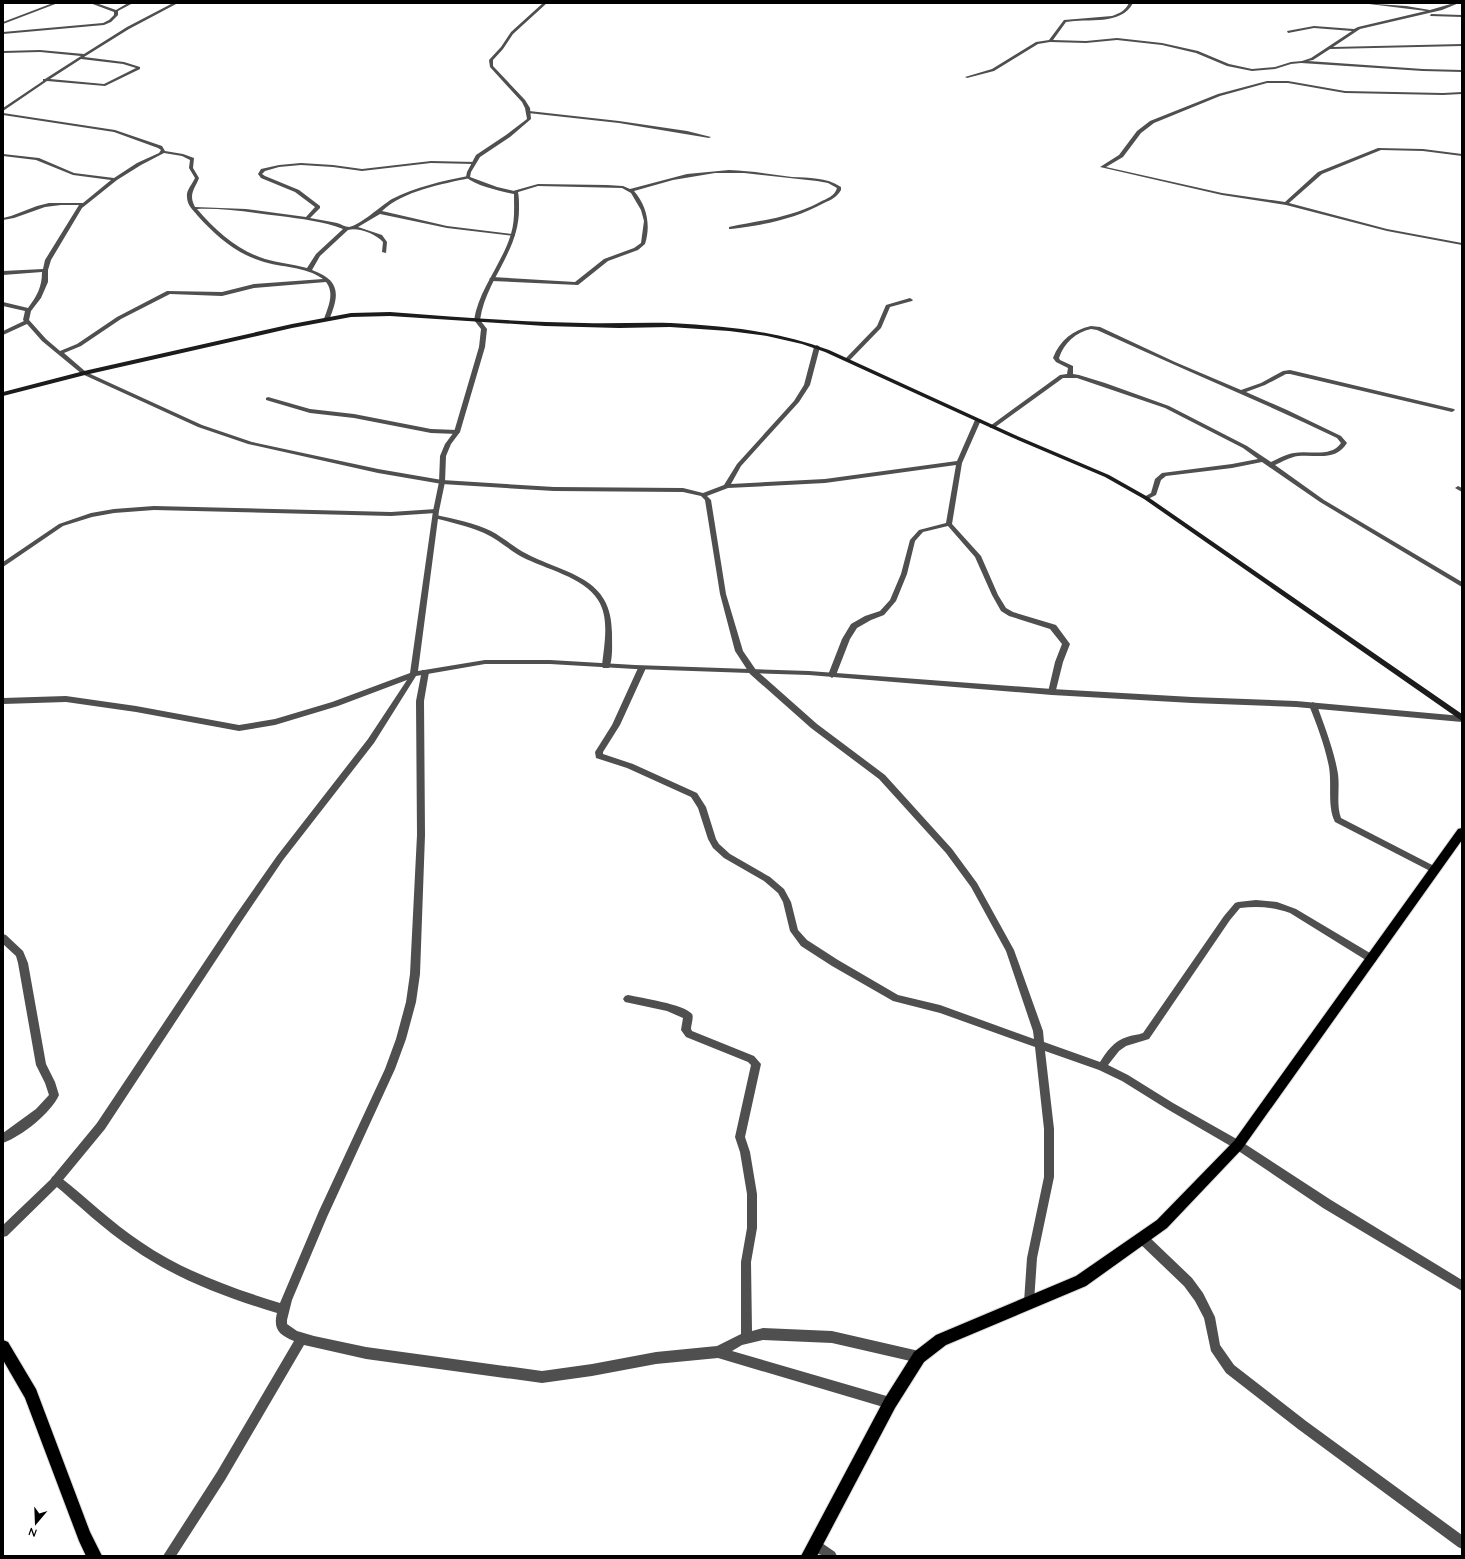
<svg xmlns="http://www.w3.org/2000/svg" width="1465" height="1559" font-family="Quicksand,sans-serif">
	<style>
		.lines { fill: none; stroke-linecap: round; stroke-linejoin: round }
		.primary-casing { stroke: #dbdbdb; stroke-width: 2 }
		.minor { fill: #4f4f4f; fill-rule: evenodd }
		.tertiary { fill: #4f4f4f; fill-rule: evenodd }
		.secondary { fill: #1c1c1c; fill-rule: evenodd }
		.primary { fill: #000; fill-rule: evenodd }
	</style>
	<rect width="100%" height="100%" fill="#fff"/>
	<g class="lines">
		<!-- primary casing -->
		<g class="primary-casing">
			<path id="primary" d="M1462,828V840L1242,1149L1167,1228L1086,1286L946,1345L924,1362L895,1408L817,1556H801L885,1398L914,1352L936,1335L1076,1276L1157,1220L1234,1141L1458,829Z
				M3,1340L8,1342L36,1389L90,1532L102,1556H86L79,1541L25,1398L3,1360Z"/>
		</g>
		<!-- minor -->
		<path class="minor" d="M53,3H58L3,24V22Z
			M90,3H96L116,10L128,3H133L118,11V15L111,22L104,25L3,34V32L103,23L109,20L114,15V12Z
			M173,3H178L129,29L84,57L124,62L140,67V69L105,86L47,81L3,111V108L43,81V79H45L81,56L40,52L3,53V51L40,50L84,54L127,27ZM81,59L123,64L136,68L104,84L50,79Z
			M1129,3H1133C1121,26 1088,18 1066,22L1053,40L1086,41L1117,38L1162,43L1198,51L1229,64L1252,69L1275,67L1291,62L1302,61L1311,58L1352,31L1314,28L1288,33L1287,31L1314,26L1354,29L1358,27L1426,11L1361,3L1406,6L1430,10L1454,3H1459L1442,10L1360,29L1333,47L1462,44V46L1330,49L1313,60L1308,61L1423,69L1462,70V72L1423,71L1301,63L1291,64L1275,69L1252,71L1227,66L1196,53L1162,45L1117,40L1086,43L1050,42L1038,44L994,71L967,78L965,77L992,69L1036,42L1049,40L1064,20L1112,16C1120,13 1125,11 1129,3Z
			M1431,14L1462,15V17L1430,16Z
			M1267,81H1288L1345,91L1443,93L1462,92V94L1443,95L1345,93L1288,83H1267L1220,96L1154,123L1141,133L1123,157L1106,167L1222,193L1285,202L1318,172L1378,148L1423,149L1462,154V156L1423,151L1381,150L1322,174L1289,203L1387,229L1462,243V245L1387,231L1286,205L1222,195L1100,167L1119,155L1137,131L1150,121L1218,94Z
			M529,111L619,121L687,131L711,137L709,138L619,123L528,113V111Z
			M3,113L115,130L162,146L165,151L183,154L194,158L193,168L199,178C195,189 188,194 195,207L246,209L306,217L315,207L295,192L261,178L258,174L261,169L279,165L301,163L333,165L362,169L431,161L476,162V163L474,164L431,163L362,171L333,167L301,165L279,167L265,171L262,174L265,176L299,190L320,206V208L310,218C319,220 329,221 337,223C341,224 345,227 349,227C359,226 382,205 392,199C416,187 442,181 468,176H470V178C442,184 403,191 382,211L447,226L513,234L515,235V236L447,228L380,214L358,227L382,235L387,242L386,253L382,252L383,242C376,234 358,227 348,230L320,256L312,270C340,280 340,294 329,320L324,319C328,307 335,293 326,282L254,288L222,296L170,294L121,319L81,346L64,353L86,372L202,425L252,442L378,469L442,480L554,487L683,488L703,493L724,485L737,464L794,401L804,385L814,347L817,345L820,347L810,385L799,402L741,466L731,484L825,479L957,461L975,420L976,419H980L981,420L962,463L952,524L981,556L998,595L1006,608L1013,612L1056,625L1070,644L1063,662L1055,694L1052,695L1048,692L1055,662L1062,644L1050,629L1009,616L1001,611L992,595L975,557L948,526L923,532L915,541L907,574L896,601L884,615L871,620L857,628L850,639L836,675L832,678L828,675L842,639L851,624L865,616L880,611L890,600L901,574L910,540L919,530L946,523L956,465L825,483L728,488L707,496L711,500L726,594L743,651L756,670L817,724L885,775L952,849L977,883L1014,950L1043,1031L1044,1042L1100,1062C1107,1051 1114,1041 1127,1037C1132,1035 1138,1035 1143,1033L1224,916L1235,903L1238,902L1256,900L1277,902L1296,909L1375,956L1377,959L1375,962L1372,963L1369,962L1290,913C1273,907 1258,906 1240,908L1230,920L1149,1039L1126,1046L1119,1051L1108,1065L1128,1075L1173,1103L1242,1142L1331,1200L1462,1280V1291L1323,1208L1234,1148L1167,1109L1122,1081L1099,1070L1045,1051L1054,1129V1177L1037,1258L1034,1302L1033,1306L1029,1307L1025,1306L1024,1302L1027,1258L1044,1177V1129L1035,1047L940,1013L893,1001L832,966L801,946L790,931L783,902L778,893L764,881L724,858L713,848L708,839L698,808L691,797L627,768L596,758L595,752L612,725L638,668L642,666H645L646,668L620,725L603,752V754L633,764L697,793L706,807L716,839L719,844L730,854L770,877L784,889L791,902L798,930L807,940L838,960L898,995L940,1005L1034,1039L1033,1031L1006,951L971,887L946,853L879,779L811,728L750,674L735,651L720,594L705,500L701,496L683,492L554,491L442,484L378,473L248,444L198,427L82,374L42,341L27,324L3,335V331L24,321L23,320L25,311L3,306V302L28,308C37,296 42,287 42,272L3,275V271L43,269L45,260L79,205H61L45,207L14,218L3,220V218L11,216L37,206L49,203H83L111,180L73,175L36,160L3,156V154L39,158L74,173L114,178L137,163L159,153L161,150L158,148L114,132L3,115ZM164,153L182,156L190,160L189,168L195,178C192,185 186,190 187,197C187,205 193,210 197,215C215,235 235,253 261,261C282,268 305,266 323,279L254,284L222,292L167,291L117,317L77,344L60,351L46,339L29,320L31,311L41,298L48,282V270L51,260L82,208L117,180L141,165ZM197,209C225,208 253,213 280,216C301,219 323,221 343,229L316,254L307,268C293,264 278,263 265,259C237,250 216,231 197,209Z
			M729,170C751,171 771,174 792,177C809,178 826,177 841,187V190C837,197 831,200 824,203C795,219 764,225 731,229H729V227C762,220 790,218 820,202C826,199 835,196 837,188L828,183L817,181L744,173H715L673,180L634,191C647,206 651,225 645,244L638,250L608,261L578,285L492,281L489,279L492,277L575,282L604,259L634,248L641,243L644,221L641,210L631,193L622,188L538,186L515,193L513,192V191L538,184L607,185L623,186L630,189L687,174Z
			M910,298L913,300L912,301L890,307L881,328L849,361H845V359L877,326L886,305Z
			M1091,326L1100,327L1175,362L1241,390L1261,383L1283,371L1290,370L1454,409L1455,410L1452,412L1290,374H1286L1265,385L1246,392L1287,410L1341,436L1347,443C1335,462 1317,454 1298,456C1290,457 1282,462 1275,465L1324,500L1462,582V587L1320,502L1262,462L1232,468L1166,476L1161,480L1156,495L1148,499H1144V497L1151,493L1155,479L1162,473L1232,464L1258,459L1243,448L1165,408L1077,378H1063L994,428H990V426L1060,375L1067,374L1068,368L1056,362L1053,358C1060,340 1073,330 1091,326ZM1091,329L1097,330C1177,367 1258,400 1337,438L1341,443C1331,458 1309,450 1294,453C1286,454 1278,459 1271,462L1247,446L1169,406L1105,383L1079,375L1073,374V366L1060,360L1059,358C1064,343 1076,332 1091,329Z
			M268,397L310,409L354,414L431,429L457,430L460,432L457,434L431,433L354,418L310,413L266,400V398Z
			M1458,486L1462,488V492L1455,488Z
			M154,506L391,512L436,509L439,511L436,513L391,516L154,510L114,513L92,517L63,526L3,567V562L59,524L91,513L114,509Z
			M436,515C454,519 475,523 491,531C504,538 515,548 527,554C568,575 613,577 612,635C612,645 613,659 609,668H603L602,666C604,646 610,618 598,600C584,577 545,569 522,557C509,550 498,539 484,533C468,526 450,522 434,518V516Z
			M422,670H425L429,672L424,701L425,835L420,974L416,1002L406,1039L395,1069L327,1217L292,1300L287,1320V1324L297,1331L314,1336L366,1347L542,1371L592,1364L656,1352L717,1346L741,1334V1262L747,1228V1194L740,1152L735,1137L751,1065L748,1062L686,1037L681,1030L683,1018L667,1011L625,1002L623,999L625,996L628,995C641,998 684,1004 692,1014C694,1017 691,1025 691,1029L692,1031L754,1056L761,1064L745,1137L750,1152L757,1194V1228L751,1262L752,1331L763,1328L832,1331L919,1351L923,1353L925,1357L923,1361L919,1363L832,1343L763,1340L742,1345L732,1351L890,1397L894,1399L896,1403L894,1407L890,1409L718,1358L656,1364L592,1376L542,1383L366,1359L304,1345L225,1480L176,1556H163L217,1472L294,1341C279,1335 273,1329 277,1313C227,1298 176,1279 133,1249C104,1230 79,1205 52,1183L51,1180L52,1177L56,1175L60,1177C87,1198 112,1223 141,1242C183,1271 232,1288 280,1303L319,1211L385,1069L396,1039L406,1002L410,974L417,835L416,701Z
			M1313,702L1317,705C1325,728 1334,750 1338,774C1340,789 1336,804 1341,818L1438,868L1439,870L1438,872H1432L1335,822C1327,806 1332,785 1329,767C1325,746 1317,725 1309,705Z
			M3,934L6,935L23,951L28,963L46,1064L55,1082L59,1095C51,1113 22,1136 3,1143V1133L36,1109L49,1095L45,1083L36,1065L18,963L16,956L3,944Z
			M1142,1233L1146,1234L1192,1278L1203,1293L1215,1317L1220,1345L1234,1365L1306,1421L1462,1535V1549L1458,1547L1298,1429L1226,1373L1211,1351L1204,1318L1195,1301L1184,1286L1138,1242L1137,1238L1138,1234Z
			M816,1539L835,1552L837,1556C826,1556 815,1557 810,1545L812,1541Z"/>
		<!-- tertiary -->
		<path class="tertiary" d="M543,3H547L513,34L503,49L493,60V66L525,100L530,108L531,119L510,137L480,157L471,172L470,177L497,187L518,192C519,197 519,202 519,207C520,251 486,279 480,320L487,329L485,347L460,432L451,444L446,456L445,482L439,511L418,671L485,660H550L635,665L809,671L1052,689L1192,697L1296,701L1462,716V722L1296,707L1192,703L1052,695L809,675L635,669L550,664H485L416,676L374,743L283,860L241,922L105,1129L58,1186L7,1236L3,1237V1225L50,1180L97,1123L235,916L277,856L368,739L407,680L338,706L275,725L239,731L136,712L66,702L3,704V698L66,696L136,706L239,725L275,719L332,702L410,673L433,511L439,482L440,456L445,444L454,432L479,347L481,329L474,320C479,289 502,264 511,234C515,221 514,208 514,194C500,191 476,186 466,177L467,172L476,155L506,135L527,119L525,108L522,102L490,67L489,60L501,47L511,32Z"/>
		<!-- secondary -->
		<path class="secondary" d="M390,312C454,317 519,322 584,323C613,324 642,322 671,323C727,326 776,331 829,350L1015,435L1109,475L1148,497L1462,714V721L1144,499L1105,477L1011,437L825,352L802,344L767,336L729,331L670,327L619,328L545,326L390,316L351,317L292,328L85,375L3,396V392L84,371L292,324L351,313Z"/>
		<!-- primary -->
		<use href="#primary" class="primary"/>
	</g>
	<!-- border -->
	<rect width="1465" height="1559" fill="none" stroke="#000000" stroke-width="8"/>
	<!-- north arrow -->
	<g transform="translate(36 1523) rotate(199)" stroke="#ffffff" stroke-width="3" paint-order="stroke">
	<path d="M0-3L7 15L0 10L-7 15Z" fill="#000000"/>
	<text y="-6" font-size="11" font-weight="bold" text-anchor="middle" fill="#000000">N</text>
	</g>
</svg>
